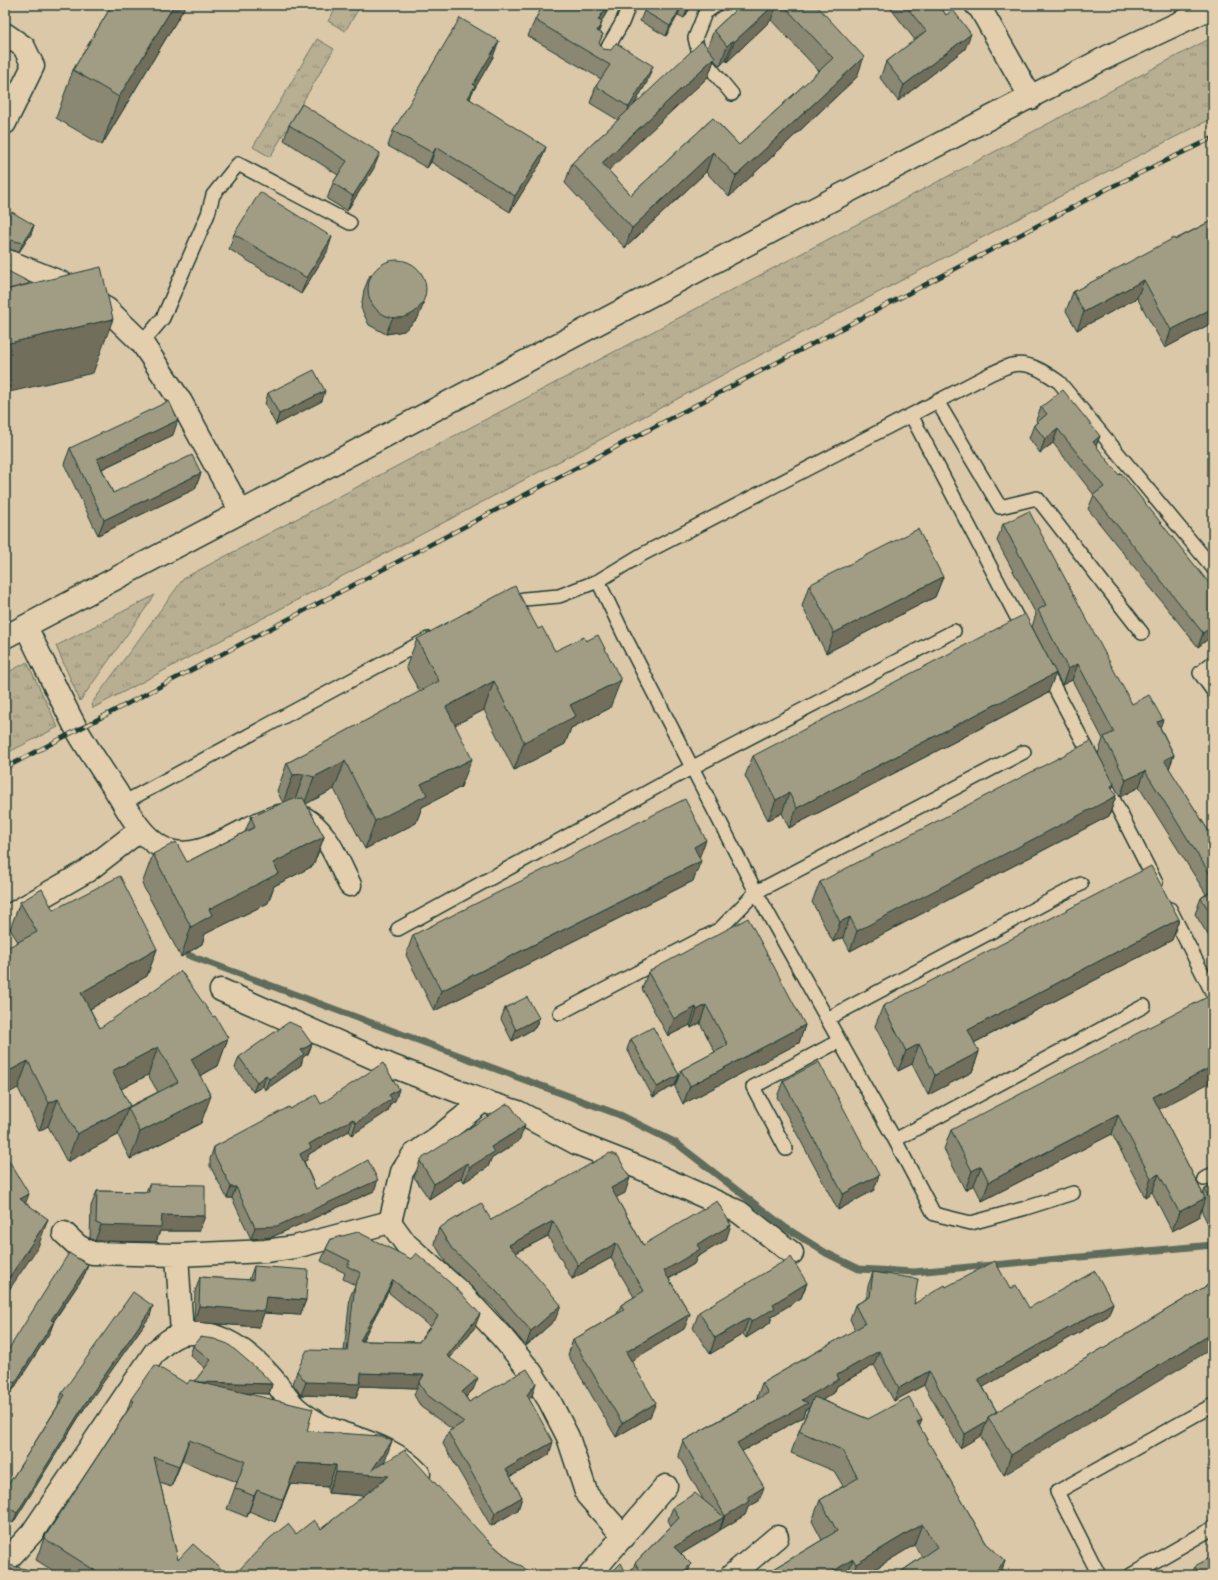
<svg xmlns="http://www.w3.org/2000/svg" width="1218" height="1580" font-family="'Comic Neue',sans-serif">
	<style>
		.grass { fill: url(#grass-tufts); stroke: #6c7664 }
		.lines { fill: none; stroke-linecap: round; stroke-linejoin: round }
		.stream { stroke: #5f6c5c; stroke-width: 7 }
		.service-casing { stroke: #1f3d34; stroke-width: 16 }
		.minor-casing { stroke: #1f3d34; stroke-width: 25 }
		.tertiary-casing { stroke: #1f3d34; stroke-width: 25 }
		.service { stroke: #e3cead; stroke-width: 13 }
		.minor { stroke: #e3cead; stroke-width: 22 }
		.tertiary { stroke: #e3cead; stroke-width: 22 }
		.rail-casing { stroke: #1f3d34; stroke-width: 4.5 }
		.rail { stroke: #e3cead; stroke-width: 3; stroke-dasharray: 9; stroke-linecap: butt }
		.wall { fill: #8a8772; stroke: #1f3d34; fill-rule: evenodd }
		.shaded-wall { fill: #716e5c; stroke: #1f3d34 }
		.building { fill: #a19d84; stroke: #1f3d34; fill-rule: evenodd }
	</style>
	<defs>
		<pattern id="grass-tufts" width="24" height="20" patternUnits="userSpaceOnUse"><rect width="24" height="20" fill="#b8af93"/><path d="M3 7l-1-3M5 7V3M7 7l1-3M15 17l-1-3M17 17v-4M19 17l1-3" fill="none" stroke="#959079"/></pattern>
	</defs>
	<rect width="100%" height="100%" fill="#dbc8a8"/>
	<filter id="ink" filterUnits="userSpaceOnUse"><feTurbulence type="fractalNoise" baseFrequency=".025" numOctaves="2"/><feDisplacementMap in="SourceGraphic" scale="8" xChannelSelector="R" yChannelSelector="G"/><feConvolveMatrix kernelMatrix="1 2 1 2 8 2 1 2 1" color-interpolation-filters="sRGB"/></filter>
	<g filter="url(#ink)">
		<!-- grass -->
		<path class="grass" d="M338,5H361L345,31L328,21Z
			M1213,37V118L1108,171L93,708L92,703L184,578Z
			M317,39L334,49L270,157L253,147Z
			M155,595L80,701L56,646Z
			M27,662L58,727L5,754V674Z"/>
		<g class="lines">
			<!-- stream -->
			<path class="stream" d="M188,955L620,1115L676,1143L786,1228L826,1253L859,1269L914,1272L1213,1245"/>
			<!-- service casing -->
			<g class="service-casing">
				<path id="service" d="M716,5L705,13L695,38L699,54L732,94
					M601,59L622,23L629,5
					M142,343L163,318L208,214L213,195L238,164L350,223
					M937,401L1000,507L1037,498L1142,633
					M911,415L1025,633
					M598,581L624,635L756,892L895,1140L934,1214L971,1223L1026,1208L1073,1193
					M505,603L524,599L559,596L598,581L641,555L992,373C998,371 1006,366 1012,365C1030,361 1046,373 1059,382L1213,568
					M1213,662L1200,673L1213,691
					M1044,668L1093,760
					M1107,787L1156,883
					M123,803L428,639
					M1170,909L1213,994
					M398,929L693,767L954,631
					M560,1013L720,929L756,892L1024,752
					M827,1019L1081,884
					M895,1140L1144,1006
					M786,1149L753,1087L839,1041
					M1204,1179L1213,1174
					M1099,1575L1057,1492L1213,1405
					M1131,1575L1213,1528"/>
			</g>
			<!-- minor casing -->
			<g class="minor-casing">
				<path id="minor" d="M976,5L980,8L1031,98
					M5,34L24,47L33,66L5,123
					M5,260L60,282L107,309L142,343L181,402L241,512
					M26,627C43,661 59,696 77,730C89,751 103,771 116,791C128,811 140,835 161,847C210,875 272,790 310,822C330,837 339,864 350,885
					M5,918L87,871L140,830
					M221,990L392,1066L483,1101
					M390,1222L402,1172L413,1155L437,1138L483,1101L518,1112L576,1143L640,1168L739,1212L792,1253
					M64,1233L78,1246L92,1253L177,1255
					M182,1334L177,1255L265,1251L295,1247L390,1222L406,1244L461,1293L502,1337L531,1372L549,1400L568,1437L587,1495L624,1537
					M5,1558H9L32,1533L155,1352C163,1345 172,1336 183,1334C218,1327 251,1354 272,1378C280,1387 286,1398 295,1407C301,1413 311,1419 319,1424C326,1428 335,1430 342,1433C370,1443 399,1451 419,1474
					M590,1575L666,1486
					M732,1575L777,1537"/>
			</g>
			<!-- tertiary casing -->
			<g class="tertiary-casing">
				<path id="tertiary" d="M5,637L795,219L1107,57L1213,7"/>
			</g>
			<!-- service -->
			<use href="#service" class="service"/>
			<!-- minor -->
			<use href="#minor" class="minor"/>
			<!-- tertiary -->
			<use href="#tertiary" class="tertiary"/>
			<!-- rail casing -->
			<g class="rail-casing">
				<path id="rail" d="M5,768L1109,188L1213,138"/>
			</g>
			<!-- rail -->
			<use href="#rail" class="rail"/>
		</g>
		<!-- wall -->
		<path class="wall" d="M112,5H186L102,145L56,118L73,70Z
			M543,5H611L601,22H602L599,32L603,34L599,43L603,49L647,82L634,105L707,48L714,30L741,5H816L857,77L729,197L706,172L625,248L565,183L572,163L618,120L590,103L596,86L601,79L528,36L535,20ZM771,20L819,71L739,145L713,118L631,195L608,170L708,77L714,60L720,66L726,60L727,62Z
			M648,5H692L684,18L678,15L666,36L640,21L644,11Z
			M888,5H939L946,15L965,49L898,101L880,78L886,62L915,40Z
			M493,57L472,93L470,99L541,162L510,212L431,162L427,168L388,146L393,131Z
			M289,125L374,168L347,211L327,199L333,183L338,175L284,140Z
			M1213,220V331L1210,324L1165,348L1137,298L1077,330L1066,311L1073,292Z
			M5,224L34,225L31,234L19,252L5,248Z
			M234,234L327,252L301,294L229,249Z
			M370,275L418,318L404,331L386,334L369,325L361,308L364,290Z
			M268,393L322,401L276,425L265,404Z
			M1041,407L1100,436L1096,446L1213,635L1198,647L1088,509L1094,495L1053,443L1040,453L1029,438L1034,425L1037,422L1036,420Z
			M173,435L102,469L113,493L201,473L195,489L98,535L64,464L70,448Z
			M1003,524L1132,704L1160,727L1174,755L1169,769L1213,838V943L1195,914L1201,898L1206,894L1139,787L1120,797L1098,754L1103,739L1072,680L1062,685L1032,627L1036,614L997,541Z
			M943,577L935,597L826,653L802,606L809,585Z
			M538,629L555,651L610,708L571,728L565,744L514,770L484,710L455,725L461,787L422,807L416,823L365,849L334,789L306,804L324,837L313,866L274,886L268,903L205,934L202,944L181,957L142,884L153,854L187,862L245,832L251,817L283,803L277,791L287,763L420,692L406,667L417,639Z
			M1048,693L789,828L782,813L768,820L745,776L753,756Z
			M1114,784L1112,788L1116,796L1109,816L850,951L843,937L833,942L812,902L820,882Z
			M699,858L693,881L434,1011L406,955L413,935Z
			M20,902L53,910L157,949L147,976L90,1009L100,1028L228,1038L218,1066L200,1076L201,1123L130,1159L118,1135L67,1162L48,1126L39,1131L18,1088V942L10,929ZM148,1075L158,1092L130,1106L121,1089Z
			M1179,919L1172,940L974,1043L979,1052L972,1072L928,1095L912,1064L898,1071L875,1026L883,1006Z
			M648,972L805,1025L799,1043L683,1104L675,1087L681,1070L715,1052L700,1023L691,1028L690,1025L668,1036L642,989Z
			M505,1008L539,1018L535,1028L512,1041L501,1019Z
			M631,1039L675,1085L653,1097L627,1049Z
			M312,1044L308,1054L303,1057L301,1065L265,1090L263,1086L253,1092L235,1068L239,1057Z
			M783,1081L874,1190L838,1210L777,1097Z
			M399,1089L395,1101L390,1104L388,1111L352,1135L349,1131L309,1154L307,1160L304,1161L316,1189L374,1191L272,1237L251,1239L232,1198H227L210,1166V1159L214,1147L290,1109L321,1104Z
			M1159,1109L1203,1194L1205,1189L1213,1185V1221L1208,1224L1201,1210L1199,1217L1172,1231L1152,1192L1145,1197L1112,1134L982,1201L974,1185L965,1190L944,1149L951,1130Z
			M519,1141L491,1159L488,1167L464,1182L461,1178L429,1199L414,1177L420,1161Z
			M149,1184L205,1216L199,1231H160L156,1242L95,1241L90,1238L91,1206L97,1191L146,1192Z
			M625,1193L616,1197L643,1245L726,1240L697,1257L694,1264L669,1279L690,1314L684,1329L631,1360L650,1417L616,1437L568,1355L573,1340L617,1314L621,1305L634,1297L611,1258L572,1279L548,1236L516,1253L555,1320L526,1346L492,1306L446,1263L434,1243L439,1228L491,1220Z
			M331,1239L475,1327L450,1358L473,1390L466,1397L469,1402L532,1396L529,1399L549,1455L510,1477L522,1497L518,1510L491,1526L443,1444L448,1432L452,1429L421,1407L414,1395L417,1388L360,1386L356,1397L301,1395L293,1384L297,1371L344,1351L350,1297L355,1285L343,1279L345,1273L321,1261L326,1249ZM388,1292L430,1326L419,1342L362,1341Z
			M88,1265L84,1276L54,1321L50,1332L11,1393L5,1390V1355Z
			M254,1266L306,1300L300,1315L264,1313L259,1327L194,1322L195,1292L200,1277L249,1280Z
			M873,1272L914,1304L946,1287L1010,1289L1029,1308L1113,1303L1108,1316L983,1387L997,1412L1213,1282L1004,1475L981,1437L982,1435L960,1448L924,1385L894,1401L874,1365L837,1386L834,1393L822,1400L868,1419L922,1420L919,1426L986,1543L1005,1561L1000,1575H896L922,1557L914,1545L865,1575H764L822,1540L812,1521L820,1500L843,1486L834,1471L791,1453L799,1431L809,1407L805,1410L803,1417L742,1451L759,1501L748,1507L745,1515L720,1530L719,1529V1531L681,1554L687,1575H631L635,1563L671,1526L668,1520L673,1507L703,1499L678,1455L683,1441L758,1398L757,1397L762,1383L855,1330L850,1319L855,1305L866,1299L868,1286Z
			M807,1283L801,1298L772,1316L770,1323L746,1338L743,1334L710,1354L693,1328L699,1312Z
			M150,1316L82,1412L13,1523L5,1518V1490L59,1404H58L62,1393Z
			M193,1346L272,1384L269,1394L246,1393L307,1431L384,1462L487,1540L514,1563L235,1574L296,1534L321,1529L364,1496L328,1493V1487L290,1484L275,1522L249,1511L247,1517L227,1509L237,1482L182,1461L171,1487L160,1483L178,1560L228,1575H60L36,1560L44,1538L127,1411L131,1399L187,1384L195,1381L205,1368L190,1355Z
			M1195,1566L1213,1575H1192Z"/>
		<!-- shaded-wall -->
		<path class="shaded-wall" d="M174,5H186L102,145L119,97Z
			M608,5H611L592,37L598,20Z
			M682,5L678,15L666,36L670,26Z
			M689,5H692L684,18L688,8Z
			M774,5H777L771,20L727,62L734,42Z
			M602,22L596,39L597,31Z
			M971,34L965,49L898,101L904,85Z
			M733,40L726,60L720,66L727,46Z
			M499,41L493,57L472,93L469,101L468,98L473,85Z
			M715,57L708,77L594,184L602,163Z
			M864,57L857,77L729,197L736,176Z
			M653,66L647,82L623,124L629,107Z
			M436,147L431,162L427,168L433,153Z
			M546,147L541,162L510,212L515,196Z
			M713,152L706,172L625,248L632,228Z
			M380,153L374,168L347,211L353,196Z
			M34,225L31,234L19,252L23,243Z
			M332,237L327,252L301,294L307,278Z
			M1144,280L1137,298L1077,330L1084,312Z
			M424,303L418,318L404,331L386,334L392,319Z
			M1213,308V315L1210,324L1165,348L1171,330Z
			M113,319L93,373L5,393V344Z
			M325,391L322,401L276,425L279,414Z
			M178,420L173,435L91,474L97,459Z
			M1058,429L1053,443L1040,453L1045,439Z
			M1100,436L1094,450L1093,442Z
			M201,473L195,489L98,535L104,520Z
			M943,577L935,597L826,653L834,633Z
			M1213,625V635L1198,647L1203,633Z
			M1078,664L1072,680L1062,685L1068,669Z
			M1056,673L1048,693L789,828L797,808Z
			M621,680L610,708L571,728L565,744L514,770L524,742L570,705Z
			M494,681L484,710L435,735L446,707Z
			M1163,720L1157,736V722Z
			M1174,755L1168,771L1164,760Z
			M472,759L461,787L422,807L416,823L365,849L375,821L421,784Z
			M345,761L334,789L304,805L314,777Z
			M1145,771L1139,787L1120,797L1126,780Z
			M304,774L294,803H283L293,775Z
			M1114,784L1108,800L1116,796L1109,816L850,951L857,931Z
			M789,793L782,813L768,820L776,800Z
			M324,837L313,866L274,886L268,903L205,934L202,944L181,957L191,927L209,909L273,863Z
			M706,840L698,861L694,847Z
			M701,861L693,881L434,1011L441,991Z
			M850,917L843,937L833,942L840,922Z
			M1179,919L1172,940L960,1050L968,1030Z
			M157,949L147,976L71,1020L81,993Z
			M706,1005L700,1023L691,1028L697,1010Z
			M696,1007L690,1025L668,1036L674,1019Z
			M539,1018L535,1028L512,1041L516,1030Z
			M805,1025L799,1043L683,1104L690,1086Z
			M228,1038L218,1066L181,1086L191,1059Z
			M312,1044L308,1054L303,1057L301,1065L265,1090L269,1079L301,1050Z
			M919,1044L912,1064L898,1071L906,1051Z
			M158,1047L148,1075L102,1099L112,1071Z
			M979,1052L972,1072L928,1095L935,1075Z
			M28,1061L18,1088L5,1095V1073Z
			M1213,1066V1081L1146,1116L1153,1097Z
			M266,1075L263,1086L253,1092L257,1082Z
			M679,1075L675,1085L653,1097L657,1087Z
			M399,1089L395,1101L390,1104L388,1111L352,1135L356,1123L389,1095Z
			M211,1096L201,1123L130,1159L140,1132Z
			M58,1099L48,1126L39,1131L49,1103Z
			M130,1106L128,1108L118,1135L67,1162L77,1134Z
			M1118,1115L1112,1134L982,1201L989,1182Z
			M353,1119L349,1131L309,1154L307,1160L296,1165L300,1154L309,1144Z
			M525,1126L519,1141L491,1159L488,1167L464,1182L470,1167L491,1147Z
			M467,1163L461,1178L429,1199L434,1184Z
			M981,1166L974,1185L965,1190L972,1171Z
			M1159,1174L1152,1192L1145,1197L1151,1178Z
			M879,1175L874,1190L838,1210L843,1194Z
			M630,1178L625,1193L606,1203L611,1188Z
			M378,1180L374,1191L272,1237L251,1239L255,1227Z
			M231,1187H236L232,1198H227Z
			M29,1194L19,1221L20,1199Z
			M1205,1198L1199,1217L1172,1231L1179,1212Z
			M1213,1210V1221L1208,1224Z
			M162,1215L205,1216L199,1231H160L156,1242L95,1241L101,1225Z
			M48,1219L38,1247L5,1296V1284Z
			M553,1221L548,1236L504,1259L509,1245Z
			M731,1225L726,1240L697,1257L694,1264L658,1285L664,1271L697,1245Z
			M616,1243L611,1258L572,1279L578,1265Z
			M88,1265L84,1276L47,1330L51,1320Z
			M393,1280L388,1292L356,1353L360,1341Z
			M807,1283L801,1298L772,1316L770,1323L746,1338L751,1322L773,1304Z
			M266,1297L306,1300L300,1315L264,1313L259,1327L194,1322L199,1306Z
			M1113,1303L1108,1316L973,1393L978,1379Z
			M561,1305L555,1320L526,1346L531,1331Z
			M153,1306L150,1316L82,1412L13,1523L17,1513L86,1402Z
			M480,1314L475,1327L442,1368L447,1356Z
			M690,1314L684,1329L621,1367L626,1352Z
			M749,1318L743,1334L710,1354L715,1338Z
			M54,1321L50,1332L11,1393L15,1383Z
			M1213,1333V1348L1004,1475L1011,1455Z
			M879,1351L874,1365L837,1386L834,1393L805,1410L803,1417L732,1457L737,1443L802,1400L837,1375Z
			M929,1371L924,1385L894,1401L899,1388Z
			M361,1373L424,1375L419,1383L417,1388L360,1386L356,1397L301,1395L306,1382Z
			M478,1378L473,1390L457,1404L462,1392Z
			M193,1382L272,1384L269,1394L190,1391Z
			M536,1383L532,1396L522,1408L527,1395Z
			M656,1403L650,1417L616,1437L622,1423Z
			M922,1420L914,1441L917,1422Z
			M987,1421L982,1435L960,1448L965,1434Z
			M189,1440L182,1461L171,1487L179,1466Z
			M392,1441L384,1463L389,1476L382,1497L328,1493L336,1472L372,1470Z
			M553,1442L549,1455L501,1482L506,1469Z
			M297,1463L336,1465L328,1487L290,1484L275,1522Z
			M764,1487L759,1501L748,1507L745,1515L720,1530L725,1516L748,1497Z
			M257,1490L249,1511L247,1517L254,1496Z
			M522,1497L518,1510L491,1526L495,1513Z
			M724,1517L719,1531L669,1561L674,1547Z
			M922,1524L914,1545L865,1575H852L856,1564Z
			M853,1559L847,1575H827Z
			M1005,1561L1000,1575H991Z
			M691,1564L687,1575H680Z"/>
		<!-- building -->
		<path class="building" d="M112,5H174L119,97L73,70Z
			M543,5H608L598,20L602,22L597,31L603,34L599,43L603,49L611,50L616,43L653,66L629,107L596,86L610,65L535,20Z
			M648,5H682L670,26L644,11Z
			M682,5H689L688,8Z
			M741,5H774L734,42L733,40L727,46L714,30Z
			M783,5H816L864,57L736,176L713,152L632,228L572,163L702,41L715,57L602,163L631,195L713,118L739,145L833,58Z
			M905,5H939L946,15L953,10L971,34L904,85L886,62L926,31Z
			M460,18L499,41L473,85L475,86L468,98L546,147L515,196L436,147L433,153L393,131Z
			M302,104L380,153L353,196L333,183L347,161L289,125Z
			M260,192L332,237L307,278L234,234Z
			M12,212L34,225L23,243L7,239H5V224Z
			M1213,220V308L1171,330L1144,280L1084,312L1073,292L1174,238L1175,240Z
			M368 289a29 29 0 1 1 58 0a29 29 0 1 1-58 0Z
			M5,262L9,265L6,270L29,282L28,284L5,290Z
			M101,267L113,319L5,344V290Z
			M314,370L325,391L279,414L268,393Z
			M1063,390L1100,436L1093,442L1119,475L1121,473L1213,588V625L1203,633L1093,495L1104,487L1058,429L1045,439L1034,425L1047,414L1041,407Z
			M169,401L178,420L97,459L113,493L192,455L201,473L104,520L70,448Z
			M1029,511L1132,704L1149,695L1163,720L1157,722L1174,755L1164,760L1213,838V879L1145,771L1126,780L1104,737L1114,732L1078,664L1068,669L1038,610L1046,605L1003,524Z
			M918,529L943,577L834,633L809,585Z
			M515,586L538,629L542,627L555,651L584,637L586,641L598,635L621,680L570,705L576,716L524,742L494,681L446,707L472,759L421,784L427,795L375,821L345,761L314,777L304,774L293,775L287,763L439,681L417,639Z
			M1025,614L1056,673L797,808L789,793L776,800L753,756Z
			M1091,741L1114,784L1111,786L1116,796L857,931L850,917L840,922L820,882Z
			M303,798L324,837L273,863L279,873L209,909L212,915L191,927L153,854L176,842L187,862L255,827L251,817L291,799Z
			M685,799L706,840L694,847L701,861L441,991L413,935Z
			M1151,866L1179,919L968,1030L979,1052L935,1075L919,1044L906,1051L883,1006Z
			M120,876L157,949L81,993L100,1028L181,971L213,1017L215,1016L228,1038L191,1059L211,1096L140,1132L128,1108L178,1082L158,1047L112,1071L130,1106L77,1134L58,1099L49,1103L28,1061L5,1073V949L37,932L20,902L42,889L53,910Z
			M1213,890V917L1201,898Z
			M748,918L805,1025L690,1086L681,1070L728,1045L706,1005L697,1010L696,1007L674,1019L648,972Z
			M1213,994V1066L1153,1097L1205,1198L1179,1212L1159,1174L1151,1178L1118,1115L989,1182L981,1166L972,1171L951,1130Z
			M527,997L539,1018L516,1030L505,1008Z
			M289,1022L300,1027L312,1044L301,1050L304,1054L269,1079L266,1075L257,1082L239,1057Z
			M653,1027L679,1075L657,1087L631,1039Z
			M819,1062L879,1175L843,1194L783,1081Z
			M383,1063L399,1089L389,1095L392,1099L356,1123L353,1119L309,1144L311,1148L300,1154L316,1189L368,1160L378,1180L277,1226L255,1227L236,1187H231L214,1154V1147L289,1107L290,1109L316,1095L321,1104Z
			M507,1104L511,1106L525,1126L491,1147L494,1152L470,1167L467,1163L434,1184L420,1161L421,1159Z
			M610,1153L618,1156L630,1178L611,1188L643,1245L717,1201L731,1225L697,1245L700,1249L664,1271L690,1314L626,1352L656,1403L622,1423L573,1340L624,1310L621,1305L644,1291L616,1243L578,1265L553,1221L509,1245L561,1305L531,1331L497,1292L452,1249L439,1228L481,1203L491,1220Z
			M5,1154L29,1194L20,1199L48,1219L5,1284Z
			M149,1184L205,1185V1216L162,1215L161,1227L101,1225L96,1223L97,1191L149,1192Z
			M1213,1185V1206L1205,1189Z
			M358,1232L411,1259L416,1253L457,1289L480,1314L447,1356L478,1378L462,1392L469,1402L527,1369L536,1383L527,1395L553,1442L506,1469L522,1497L495,1513L448,1432L464,1422L426,1394L419,1383L424,1375L361,1373L360,1384L306,1382L297,1371L307,1350L347,1351L355,1285L361,1273L347,1266L350,1261L326,1249L331,1239ZM393,1280L438,1316L419,1342L360,1341Z
			M69,1253L88,1265L51,1320L54,1321L15,1383L5,1377V1355Z
			M791,1257L807,1283L773,1304L775,1308L751,1322L749,1318L715,1338L699,1312Z
			M995,1261L1010,1289L1016,1285L1029,1308L1095,1271L1113,1303L978,1379L997,1412L988,1417L987,1421L965,1434L929,1371L899,1388L879,1351L837,1375L839,1379L802,1400L808,1403L737,1443L764,1487L748,1497L750,1501L725,1516L683,1441L768,1393L762,1383L865,1324L855,1305L870,1297L873,1272L918,1279L914,1304L945,1285L946,1287Z
			M254,1266L308,1270L306,1300L266,1297L264,1311L199,1306L200,1277L253,1280Z
			M1213,1282V1333L1011,1455L988,1417Z
			M133,1292L153,1306L86,1402L17,1513L5,1505V1490L65,1395L62,1393Z
			M200,1337L214,1339L228,1344L262,1373L272,1384L201,1382L195,1381L211,1360L193,1346Z
			M155,1365L187,1384L190,1380L313,1409L307,1431L381,1436L392,1441L372,1470L405,1450L487,1540L514,1563L522,1566L532,1575H230L233,1572L235,1574L270,1538L288,1524L296,1534L314,1520L321,1529L389,1476L336,1472V1465L297,1463L283,1500L257,1490L254,1496L235,1488L245,1461L189,1440L179,1466L154,1457L178,1560L193,1544L228,1575H102L44,1538L134,1401L131,1399Z
			M814,1397L868,1419L909,1397L922,1420L917,1422L986,1543L1005,1561L991,1575H896L937,1547L922,1524L856,1564L853,1559L827,1575H764L837,1531L820,1500L858,1478L842,1450L799,1431Z
			M695,1493L724,1517L674,1547L691,1564L680,1575H644L635,1563L679,1518L673,1507Z
			M1213,1556V1575H1200L1195,1566Z
			M621,1563L627,1575H609Z
			M5,1564L50,1575H5Z"/>
	</g>
	<!-- margin -->
	<rect width="1218" height="1580" fill="none" stroke="#e3cead" stroke-width="20"/>
	<rect x="10" y="10" width="1198" height="1560" fill="none" stroke="#1f3d34" stroke-width="1.5" filter="url(#ink)"/>
</svg>
